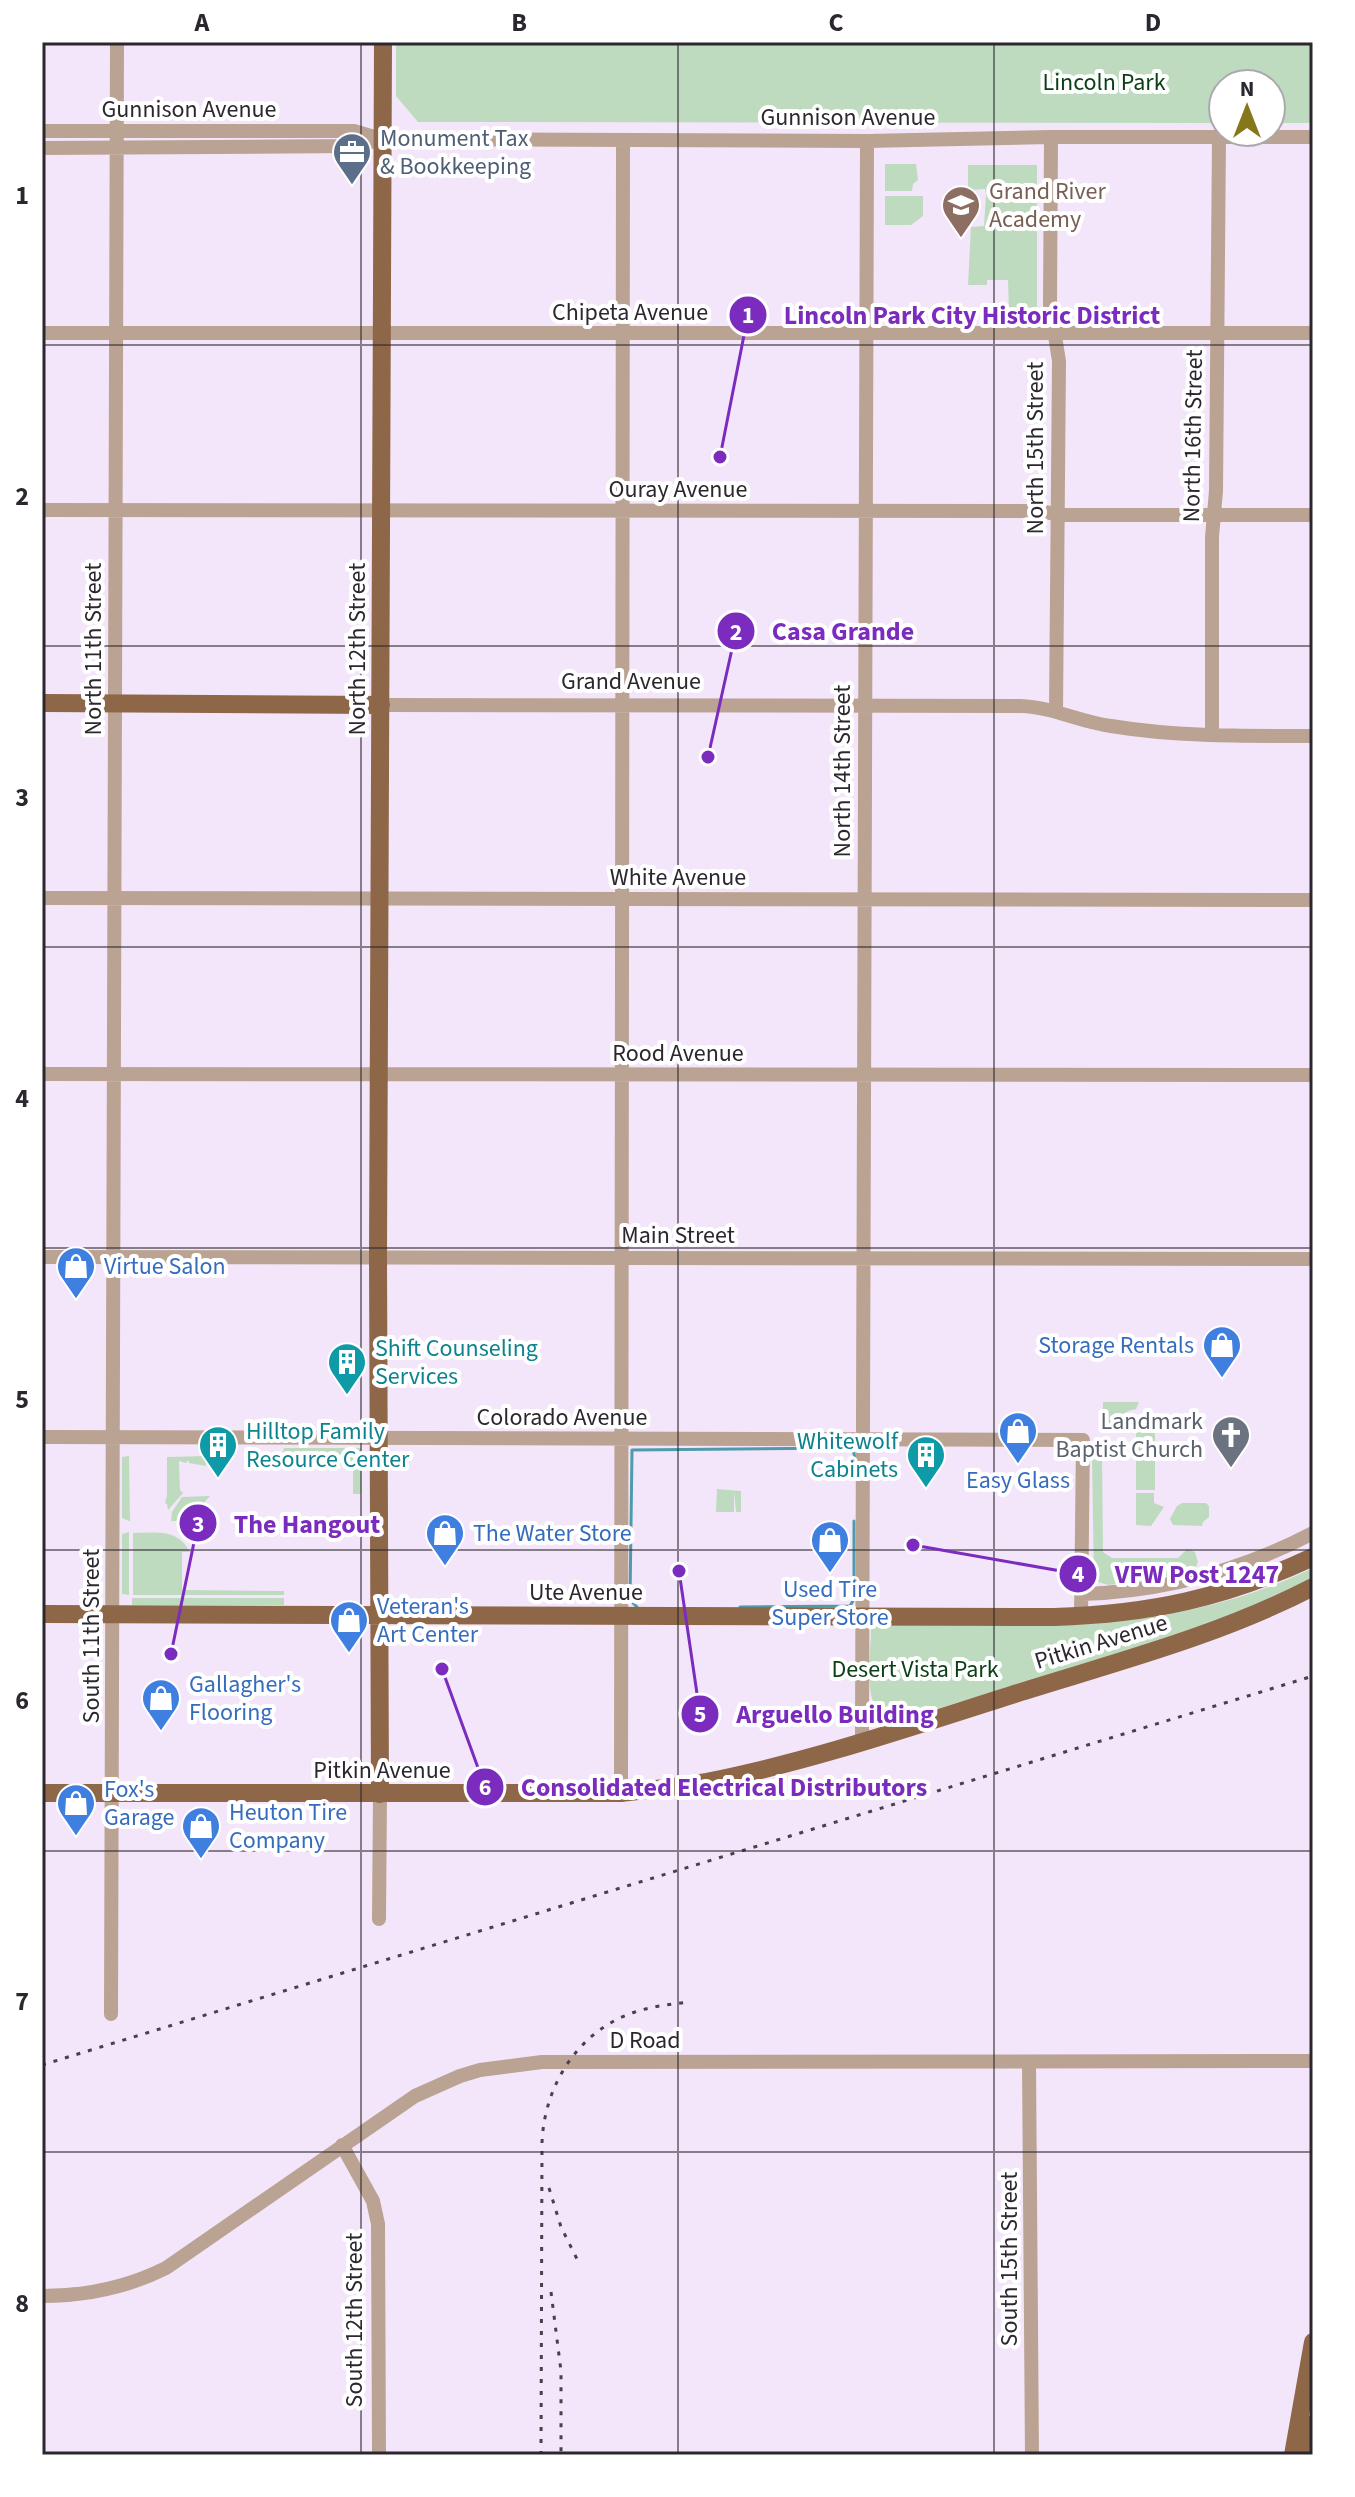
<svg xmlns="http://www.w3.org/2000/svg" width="1355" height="2497" font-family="'Source Sans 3',sans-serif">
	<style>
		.green { fill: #bedbc0 }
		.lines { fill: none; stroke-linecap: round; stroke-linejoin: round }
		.stream { stroke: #4f9bac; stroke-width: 3 }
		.minor { stroke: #baa393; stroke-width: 14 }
		.major { stroke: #8e6648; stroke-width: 18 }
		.rail { stroke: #474149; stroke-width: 3; stroke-dasharray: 4 8; stroke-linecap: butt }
		.grid { fill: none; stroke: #2c272e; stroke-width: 2; stroke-opacity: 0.55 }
		.labels { text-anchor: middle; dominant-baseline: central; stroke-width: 8; stroke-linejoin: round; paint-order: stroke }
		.park-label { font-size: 24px; fill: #0b4017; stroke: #fff }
		.street-label { font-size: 24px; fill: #2c272e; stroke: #fff }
		.service-label { font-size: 24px; fill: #4e5e75; stroke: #fff; text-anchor: start }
		.education-label { font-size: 24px; fill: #785e54; stroke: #fff; text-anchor: start }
		.shop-label { font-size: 24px; fill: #366cbe; stroke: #fff; text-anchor: start }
		.culture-label { font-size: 24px; fill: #0d838f; stroke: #fff; text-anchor: start }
		.worship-label { font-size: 24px; fill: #5b616d; stroke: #fff; text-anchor: end }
		.leader { fill: none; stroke: #7b2cbf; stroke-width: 3 }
		.callout-dot { fill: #7b2cbf; stroke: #fff; stroke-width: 3 }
		.mark-label { font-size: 24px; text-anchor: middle; font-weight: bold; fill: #fff }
		.callout-label { font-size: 26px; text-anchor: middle; font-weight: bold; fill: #7b2cbf; stroke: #fff; stroke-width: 8; stroke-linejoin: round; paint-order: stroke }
		.neatline { fill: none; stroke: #2c272e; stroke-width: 3 }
		.grid-label { font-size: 26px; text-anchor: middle; font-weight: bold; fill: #2c272e }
	</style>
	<rect width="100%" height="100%" fill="#f4e6fa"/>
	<!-- green -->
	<path class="green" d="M396,42H1313V123H1271V84H1223V123L418,122L396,96Z
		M885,164H916L918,180L913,184L912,191H885Z
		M968,165H1037V313H1009L1008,280H987V285H968L971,227L984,226L986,194L985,189L968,190Z
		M885,196H923V216L911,225H885Z
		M1103,1402H1139L1136,1409C1117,1412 1118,1426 1103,1429Z
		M1136,1432H1155V1490H1136Z
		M284,1448H361V1455H282Z
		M1102,1451L1103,1552L1112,1558H1178L1187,1549L1195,1552L1198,1562L1194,1571L1109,1585L1094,1581L1092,1457L1096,1452Z
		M129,1456L130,1521H129L122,1518V1457Z
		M207,1456L206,1466L189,1463L188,1460L186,1463L179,1461L180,1490L183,1493L168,1510L167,1504L165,1503L167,1495V1457Z
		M283,1457H361V1494H353V1466L285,1467Z
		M717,1489L741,1491V1512H736L734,1492V1512H716Z
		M1136,1493H1154V1503L1164,1507L1151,1526L1136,1525Z
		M210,1496L202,1505L201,1521H171L172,1512L182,1497Z
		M1182,1503H1206L1209,1506V1517L1203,1522L1202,1526L1173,1525L1170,1519L1177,1506Z
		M129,1532V1595L122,1594V1534Z
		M133,1533C157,1533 177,1528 190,1552H182V1590L284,1591V1595H133Z
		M1313,1568V1580C1182,1641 1041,1677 903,1719C858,1728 871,1658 871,1630L876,1625C1028,1625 1171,1637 1313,1568Z
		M132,1598H284V1605H132Z"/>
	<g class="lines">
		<!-- stream -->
		<path class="stream" d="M637,1607L630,1600L632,1450L847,1448L854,1453L855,1459
			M740,1607L850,1606L854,1599V1521"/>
		<!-- minor -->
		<path class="minor" d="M42,131H354L381,139
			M1051,137L1050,305L1059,361L1056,711
			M42,148L355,146L383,139L867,141L1051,137H1313
			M42,333H1313
			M42,510L1042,511L1058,515H1313
			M381,705L1021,706C1052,707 1080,722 1111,726C1178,737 1245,736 1313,736
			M1212,735V537L1216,491L1219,137
			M42,898L1313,900
			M42,1074L1313,1075
			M42,1257L1313,1259
			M42,1437L1083,1440L1081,1616
			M1083,1594C1163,1591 1242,1570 1313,1533
			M862,1741L867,141
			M621,1793L623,140
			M379,1919L380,1794
			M111,2014L117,42
			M1029,2062L1032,2455
			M342,2145L373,2201L378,2224L379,2455
			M42,2296C86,2296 126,2288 166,2268L415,2096L460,2076L480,2070L542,2062L1313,2061"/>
		<!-- major -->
		<path class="major" d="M42,703L381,705
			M42,1614L1054,1617C1150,1614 1225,1598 1313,1557
			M42,1793H621C651,1789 682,1787 711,1781C816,1760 919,1724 1021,1692C1120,1661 1220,1635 1313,1587
			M380,1794L378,1257L383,42
			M1293,2455L1313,2342
			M1308,2455L1313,2424"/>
		<!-- rail -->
		<path class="rail" d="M42,2065L1313,1676
			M549,2188L561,2227L580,2265
			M551,2292L561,2371V2455
			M541,2455L542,2143C544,2085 579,2030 635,2012C653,2006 672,2004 691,2002"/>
	</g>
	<!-- grid -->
	<path class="grid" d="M361,42V2455M678,42V2455M994,42V2455M42,345H1313M42,646H1313M42,947H1313M42,1248H1313M42,1550H1313M42,1851H1313M42,2152H1313"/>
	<!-- icons -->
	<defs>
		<g id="office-pin" transform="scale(2)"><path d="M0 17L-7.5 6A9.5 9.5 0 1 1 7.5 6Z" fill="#5c6f8a" stroke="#fff"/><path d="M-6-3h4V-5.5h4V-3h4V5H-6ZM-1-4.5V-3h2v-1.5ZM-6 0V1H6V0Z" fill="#fff"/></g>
		<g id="school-pin" transform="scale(2)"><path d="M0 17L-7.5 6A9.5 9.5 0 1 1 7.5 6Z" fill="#8d6e63" stroke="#fff"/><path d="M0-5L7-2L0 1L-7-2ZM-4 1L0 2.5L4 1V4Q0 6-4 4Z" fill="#fff"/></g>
		<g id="shop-pin" transform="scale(2)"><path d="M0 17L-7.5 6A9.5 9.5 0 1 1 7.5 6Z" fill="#3f7fe0" stroke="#fff"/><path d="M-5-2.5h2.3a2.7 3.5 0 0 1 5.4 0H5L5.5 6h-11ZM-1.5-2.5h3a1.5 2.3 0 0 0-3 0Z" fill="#fff"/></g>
		<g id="building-pin" transform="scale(2)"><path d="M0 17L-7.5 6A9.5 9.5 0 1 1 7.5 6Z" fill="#0f9aa8" stroke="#fff"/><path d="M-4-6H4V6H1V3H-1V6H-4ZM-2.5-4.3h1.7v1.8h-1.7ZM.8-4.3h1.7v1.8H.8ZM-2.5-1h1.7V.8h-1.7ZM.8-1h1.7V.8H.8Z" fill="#fff"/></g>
		<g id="church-pin" transform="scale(2)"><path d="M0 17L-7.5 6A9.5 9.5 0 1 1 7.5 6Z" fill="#6b7280" stroke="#fff"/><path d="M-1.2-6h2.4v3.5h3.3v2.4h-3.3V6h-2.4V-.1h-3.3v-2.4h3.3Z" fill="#fff"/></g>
	</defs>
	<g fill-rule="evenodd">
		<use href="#office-pin" x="352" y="152"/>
		<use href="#school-pin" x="961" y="205"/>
		<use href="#shop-pin" x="76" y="1266"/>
		<use href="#shop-pin" x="1222" y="1345"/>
		<use href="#building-pin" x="347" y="1362"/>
		<use href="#shop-pin" x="1018" y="1431"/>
		<use href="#church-pin" x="1231" y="1435"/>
		<use href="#building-pin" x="218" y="1445"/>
		<use href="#building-pin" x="926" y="1455"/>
		<use href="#shop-pin" x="445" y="1533"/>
		<use href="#shop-pin" x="830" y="1540"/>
		<use href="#shop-pin" x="349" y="1620"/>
		<use href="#shop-pin" x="161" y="1698"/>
		<use href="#shop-pin" x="76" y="1803"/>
		<use href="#shop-pin" x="201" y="1826"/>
	</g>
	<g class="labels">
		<!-- park labels -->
		<g class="park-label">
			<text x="1104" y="82">Lincoln Park</text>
			<text x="915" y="1669">Desert Vista Park</text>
		</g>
		<!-- street labels -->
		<g class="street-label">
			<text x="189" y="109">Gunnison Avenue</text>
			<text x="848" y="117">Gunnison Avenue</text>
			<text x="630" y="312">Chipeta Avenue</text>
			<text transform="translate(1193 436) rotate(-89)">North 16th Street</text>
			<text transform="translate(1035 448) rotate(-90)">North 15th Street</text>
			<text x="678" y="489">Ouray Avenue</text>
			<text transform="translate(93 649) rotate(-90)">North 11th Street</text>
			<text transform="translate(357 649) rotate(-90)">North 12th Street</text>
			<text x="631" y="681">Grand Avenue</text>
			<text transform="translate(842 771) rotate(-90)">North 14th Street</text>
			<text x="678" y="877">White Avenue</text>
			<text x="678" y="1053">Rood Avenue</text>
			<text x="678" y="1235">Main Street</text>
			<text x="562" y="1417">Colorado Avenue</text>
			<text x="586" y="1592">Ute Avenue</text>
			<text transform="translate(91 1636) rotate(-90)">South 11th Street</text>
			<text transform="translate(1101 1642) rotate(-17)">Pitkin Avenue</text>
			<text x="382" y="1770">Pitkin Avenue</text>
			<text x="645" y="2040">D Road</text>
			<text transform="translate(1009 2259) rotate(-90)">South 15th Street</text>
			<text transform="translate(354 2320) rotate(-90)">South 12th Street</text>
		</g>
		<!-- service labels -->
		<g class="service-label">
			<text x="380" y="138">Monument Tax<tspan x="380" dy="28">&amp; Bookkeeping</tspan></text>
		</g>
		<!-- education labels -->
		<g class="education-label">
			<text x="989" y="191">Grand River<tspan x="989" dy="28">Academy</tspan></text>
		</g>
		<!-- shop labels -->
		<g class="shop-label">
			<text x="104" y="1266">Virtue Salon</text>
			<text x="1194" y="1345" text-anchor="end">Storage Rentals</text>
			<text x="1018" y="1480" text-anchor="middle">Easy Glass</text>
			<text x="473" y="1533">The Water Store</text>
			<text x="830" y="1589" text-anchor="middle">Used Tire<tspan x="830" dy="28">Super Store</tspan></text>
			<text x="377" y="1606">Veteran's<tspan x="377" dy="28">Art Center</tspan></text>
			<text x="189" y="1684">Gallagher's<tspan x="189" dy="28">Flooring</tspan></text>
			<text x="104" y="1789">Fox's<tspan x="104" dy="28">Garage</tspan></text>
			<text x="229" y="1812">Heuton Tire<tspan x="229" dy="28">Company</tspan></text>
		</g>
		<!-- culture labels -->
		<g class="culture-label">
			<text x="375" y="1348">Shift Counseling<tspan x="375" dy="28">Services</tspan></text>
			<text x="246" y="1431">Hilltop Family<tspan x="246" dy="28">Resource Center</tspan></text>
			<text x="898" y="1441" text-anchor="end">Whitewolf<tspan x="898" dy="28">Cabinets</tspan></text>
		</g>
		<!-- worship labels -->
		<g class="worship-label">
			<text x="1203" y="1421">Landmark<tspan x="1203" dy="28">Baptist Church</tspan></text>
		</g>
	</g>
	<!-- callouts -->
	<path class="leader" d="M720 457L748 315M708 757L736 631M171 1654L198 1523M913 1545L1078 1574M679 1571L700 1714M442 1669L485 1787"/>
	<g class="callout-dot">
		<circle cx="720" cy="457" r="8"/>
		<circle cx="708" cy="757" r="8"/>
		<circle cx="171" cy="1654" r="8"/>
		<circle cx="913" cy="1545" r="8"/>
		<circle cx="679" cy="1571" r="8"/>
		<circle cx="442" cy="1669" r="8"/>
		<circle cx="748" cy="315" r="20"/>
		<circle cx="736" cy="631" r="20"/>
		<circle cx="198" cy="1523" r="20"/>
		<circle cx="1078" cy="1574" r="20"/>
		<circle cx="700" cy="1714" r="20"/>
		<circle cx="485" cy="1787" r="20"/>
	</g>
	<g class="mark-label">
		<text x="748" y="323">1</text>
		<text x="736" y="640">2</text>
		<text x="198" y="1532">3</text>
		<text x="1078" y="1582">4</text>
		<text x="700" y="1722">5</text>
		<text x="485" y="1795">6</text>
	</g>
	<g class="callout-label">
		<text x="972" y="324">Lincoln Park City Historic District</text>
		<text x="843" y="640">Casa Grande</text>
		<text x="307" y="1533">The Hangout</text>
		<text x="1197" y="1583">VFW Post 1247</text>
		<text x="835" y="1723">Arguello Building</text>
		<text x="724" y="1796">Consolidated Electrical Distributors</text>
	</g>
	<!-- border -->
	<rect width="1355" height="2497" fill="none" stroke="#ffffff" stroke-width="88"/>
	<!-- north arrow -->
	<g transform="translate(1247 108)"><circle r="38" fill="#ffffff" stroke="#aba9ab" stroke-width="2"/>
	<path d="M0-6L14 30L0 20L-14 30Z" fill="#87771b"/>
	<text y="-12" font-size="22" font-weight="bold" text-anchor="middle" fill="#2c272e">N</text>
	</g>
	<rect x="44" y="44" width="1267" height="2409" class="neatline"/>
	<g class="grid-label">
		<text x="202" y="31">A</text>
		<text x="519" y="31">B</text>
		<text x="836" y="31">C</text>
		<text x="1153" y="31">D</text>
		<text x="22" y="204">1</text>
		<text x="22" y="505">2</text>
		<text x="22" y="806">3</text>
		<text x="22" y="1107">4</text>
		<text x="22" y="1408">5</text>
		<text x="22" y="1709">6</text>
		<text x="22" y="2010">7</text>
		<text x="22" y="2312">8</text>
	</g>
</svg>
